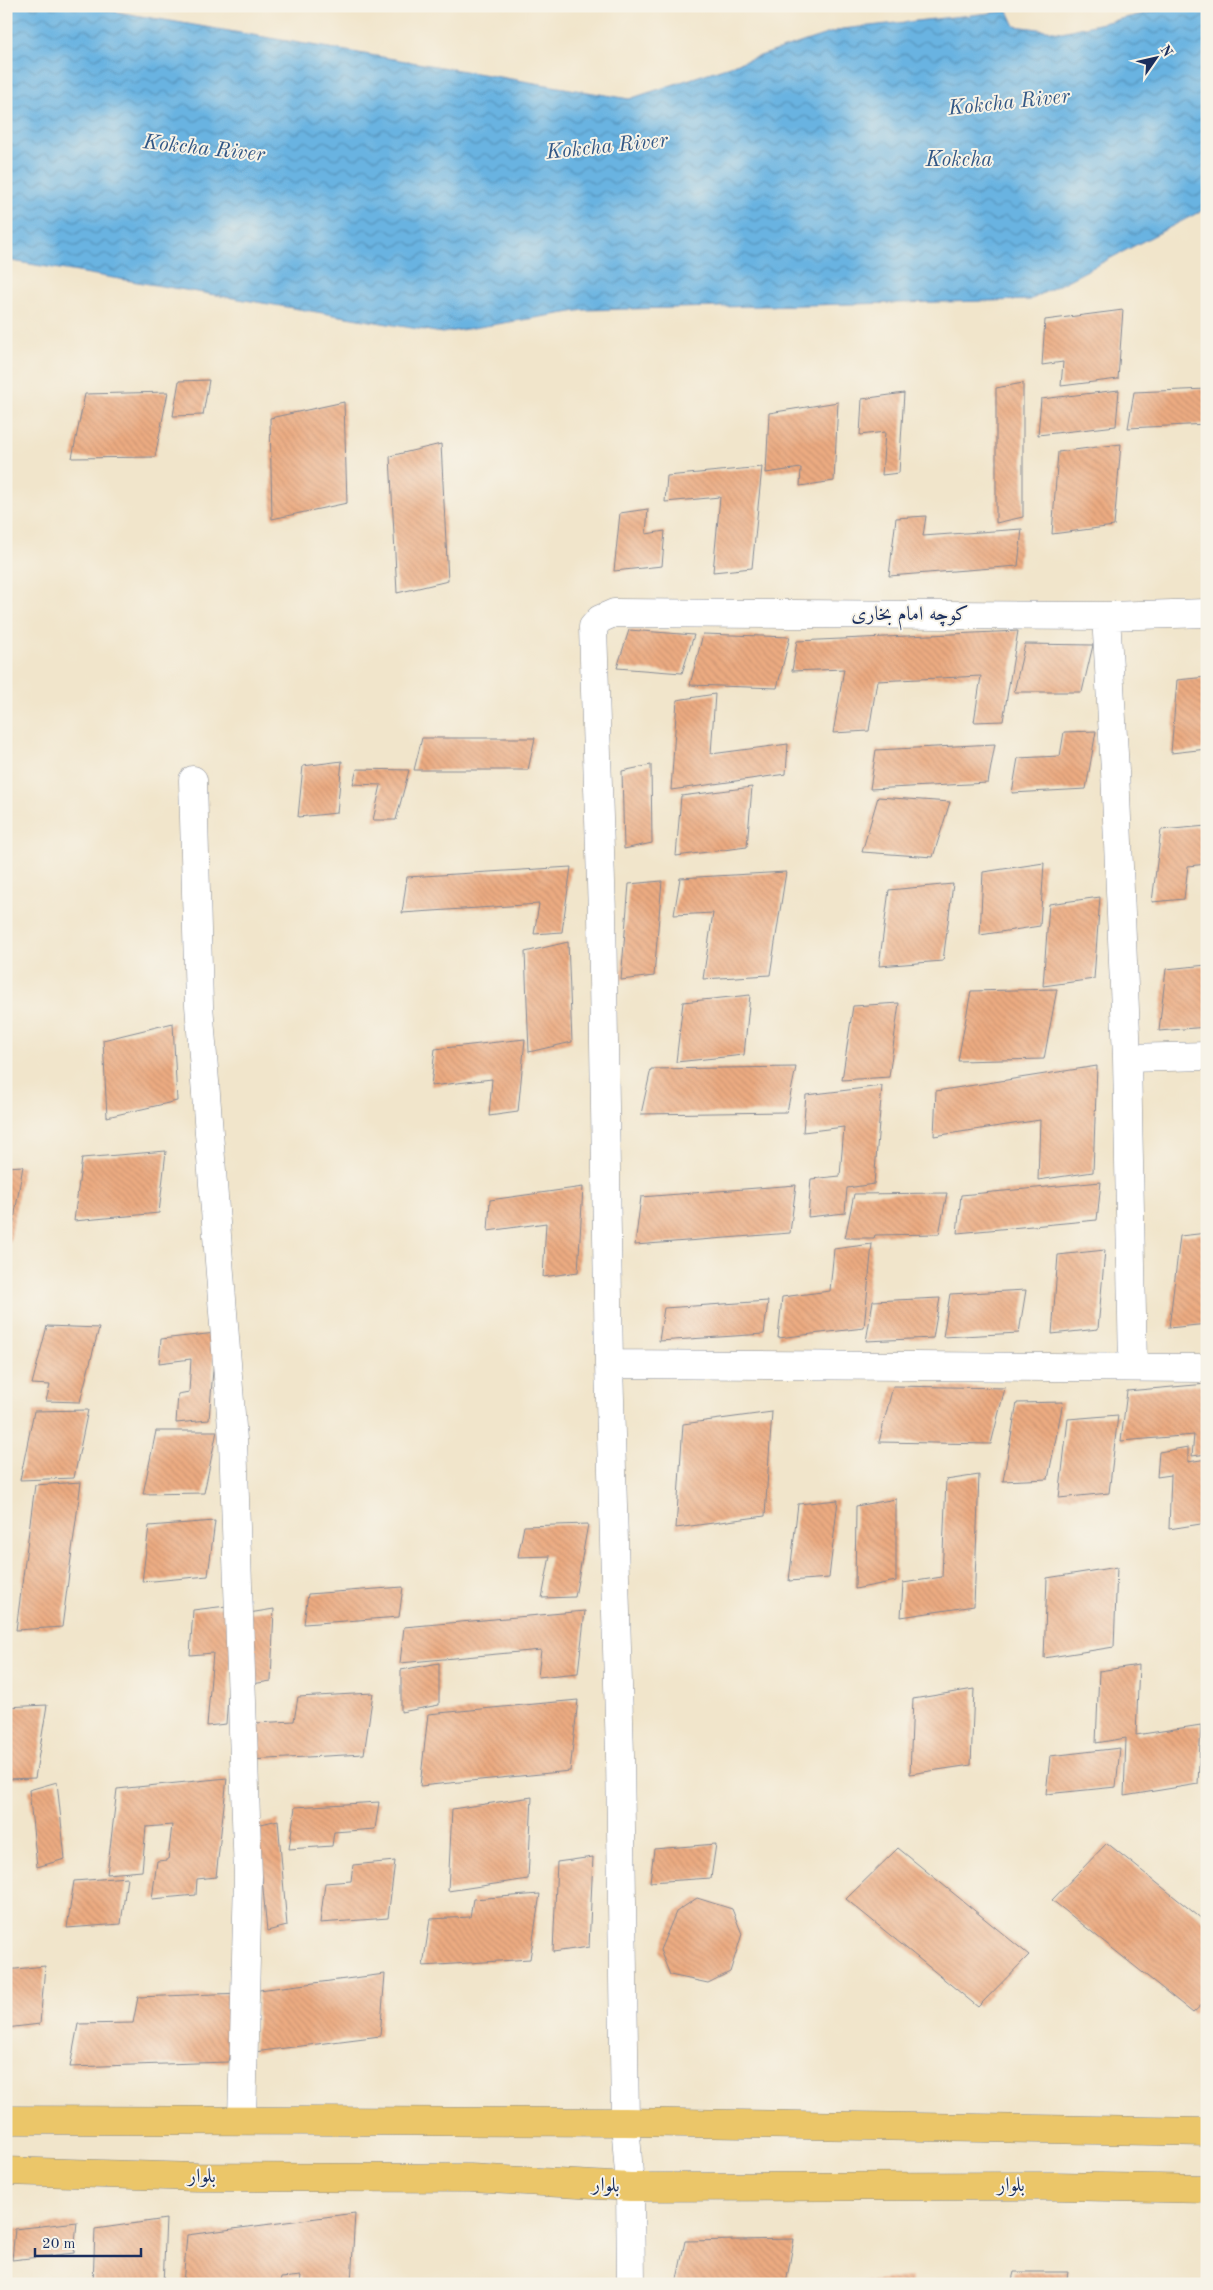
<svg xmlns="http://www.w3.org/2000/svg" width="1213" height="2290" font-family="'Old Standard TT',Amiri,serif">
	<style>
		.water { fill: url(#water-waves); stroke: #4271a0 }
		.building { fill: url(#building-back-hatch) }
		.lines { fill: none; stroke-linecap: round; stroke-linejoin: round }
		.minor-casing { stroke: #868a94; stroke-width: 29 }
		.primary-casing { stroke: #868a94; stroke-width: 29 }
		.minor { stroke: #fff; stroke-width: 28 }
		.primary { stroke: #ebc669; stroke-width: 28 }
		.labels { text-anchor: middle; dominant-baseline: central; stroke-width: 4; stroke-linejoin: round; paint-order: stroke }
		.street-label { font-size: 20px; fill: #1b2f5e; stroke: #f7f3e8 }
		.water-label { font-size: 21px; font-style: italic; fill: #325785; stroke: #f7f3e8 }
	</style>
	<defs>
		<pattern id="water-waves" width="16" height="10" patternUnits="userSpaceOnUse" patternTransform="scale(1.25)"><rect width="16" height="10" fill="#69b3e1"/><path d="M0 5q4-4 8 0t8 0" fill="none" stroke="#5692ba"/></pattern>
		<pattern id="building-back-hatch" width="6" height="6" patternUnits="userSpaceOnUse" patternTransform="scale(1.25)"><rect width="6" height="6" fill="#ecab81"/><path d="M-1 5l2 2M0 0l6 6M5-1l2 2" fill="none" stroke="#ca9372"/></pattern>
	</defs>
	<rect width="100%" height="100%" fill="#f7f3e8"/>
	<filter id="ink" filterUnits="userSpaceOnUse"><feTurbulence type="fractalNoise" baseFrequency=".02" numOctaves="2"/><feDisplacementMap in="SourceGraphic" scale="10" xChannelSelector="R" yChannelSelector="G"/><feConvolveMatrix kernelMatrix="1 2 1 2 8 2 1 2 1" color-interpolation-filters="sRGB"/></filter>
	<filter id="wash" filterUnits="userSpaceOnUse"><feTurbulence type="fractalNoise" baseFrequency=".0096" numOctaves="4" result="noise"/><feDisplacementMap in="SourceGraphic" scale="20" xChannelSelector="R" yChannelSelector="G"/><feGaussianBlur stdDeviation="1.12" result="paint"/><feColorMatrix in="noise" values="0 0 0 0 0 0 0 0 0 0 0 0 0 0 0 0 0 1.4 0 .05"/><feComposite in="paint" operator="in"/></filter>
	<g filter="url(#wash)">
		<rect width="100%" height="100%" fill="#f1e5cb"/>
		<!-- water -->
		<path class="water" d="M6,6H82L629,99L842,29L1008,11L1015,26L1062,32L1179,6H1207V208L1030,300L584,310L442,333L6,260Z"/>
		<g id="blocks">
			<!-- building -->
			<path class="building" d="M1123,310L1118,379L1061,386L1063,362L1042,365L1045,320Z
				M209,380L203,415L173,416L179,381Z
				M1023,383V517L996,523V388Z
				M1207,389V424L1128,428L1134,392Z
				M1119,390L1116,426L1038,435L1041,399Z
				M168,392L155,457L72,458L85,394Z
				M904,393L899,473L882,475L885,432L860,435L862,399Z
				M344,402L347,503L272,519L270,418Z
				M838,402L834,481L800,486L801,468L766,473L769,413Z
				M441,444L448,581L397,593L390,456Z
				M1121,444L1114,526L1052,534L1058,452Z
				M762,467L752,568L713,572L720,497L665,502L667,476Z
				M648,509L646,534L665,531L662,566L614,571L620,513Z
				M926,516L923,536L1022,529L1018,566L889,576L896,518Z
				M629,630L694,635L682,673L617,668Z
				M1018,631L1003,721L974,722L981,676L877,681L869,731L833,733L844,669L792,671L797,641Z
				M703,634L790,637L777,688L690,685Z
				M1025,644L1093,645L1082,692H1014Z
				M1207,677V749L1171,753L1177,680Z
				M715,694L711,754L788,744L786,774L671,790L677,700Z
				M1096,731L1086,789L1012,793L1018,758L1060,756L1064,732Z
				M422,738H535L528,770H414Z
				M995,744L988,783L870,789L876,750Z
				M342,761L337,813L298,817L303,766Z
				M651,765L652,843L624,849L622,771Z
				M357,769L409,770L396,820H373L381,785L353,784Z
				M752,787L747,847L676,856L681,796Z
				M878,797L950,802L933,857L862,852Z
				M1207,826V864L1188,866L1184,899L1152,902L1161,830Z
				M1044,863L1040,926L980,935L983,872Z
				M571,867L562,932L534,934L539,904L402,913L407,877Z
				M786,872L770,975L703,979L713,913L674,915L680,878Z
				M662,881L654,976L621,980L629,884Z
				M953,884L943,961L879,966L889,890Z
				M1100,897L1094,979L1043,986L1049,904Z
				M568,942L572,1042L529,1052L525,952Z
				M1207,965V1027L1159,1031L1166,969Z
				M1057,989L1044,1059L958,1061L971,991Z
				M750,995L744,1055L676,1062L683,1002Z
				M899,1003L889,1077L842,1080L853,1006Z
				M173,1023L177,1101L107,1117L103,1040Z
				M525,1039L518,1112L489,1116L492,1079L431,1086L435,1049Z
				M1097,1066L1093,1172L1038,1180L1040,1120L934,1136L936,1091Z
				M796,1067L787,1112L641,1114L651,1069Z
				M882,1086L874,1184L847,1188L845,1213L808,1217L811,1179L840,1176L844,1127L803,1132L806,1095Z
				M166,1151L159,1213L74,1221L82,1158Z
				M23,1166L10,1243H6V1167Z
				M1101,1182L1097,1220L957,1233L961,1195Z
				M796,1185L790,1233L635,1245L641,1197Z
				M583,1187L578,1272L543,1277L546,1223L488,1231L490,1200Z
				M947,1193L939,1234L875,1235L874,1238H845L854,1194Z
				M1207,1233V1324L1169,1328L1180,1236Z
				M872,1244L864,1328L778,1338L782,1297L830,1291L834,1249Z
				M1105,1250L1098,1329L1052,1334L1058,1255Z
				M1026,1290L1019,1333L943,1337L950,1294Z
				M940,1298L933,1338L866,1341L873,1301Z
				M768,1301L764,1334L659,1341L664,1308Z
				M47,1326L99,1328L80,1402L46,1401L50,1385L32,1384Z
				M216,1333L209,1420L176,1423L178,1394L189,1392L191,1359L159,1363L161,1339Z
				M1207,1384V1454L1192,1456L1194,1435L1121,1441L1127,1391Z
				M893,1386L1005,1388L991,1444L879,1442Z
				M1063,1402L1048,1479L1003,1481L1017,1403Z
				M88,1410L74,1478L20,1480L34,1411Z
				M772,1412L765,1516L676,1528L683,1424Z
				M1118,1415L1109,1493L1059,1498L1068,1419Z
				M156,1431H217L204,1493L143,1494Z
				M1188,1447V1462L1207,1459V1523L1169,1529L1171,1475L1157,1477L1159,1452Z
				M979,1475L974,1606L901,1617L903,1583L942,1577L946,1480Z
				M81,1482L62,1627L16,1630L35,1485Z
				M896,1499V1581L855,1589L856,1506Z
				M838,1500L829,1578L789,1581L798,1504Z
				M215,1521L208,1576L142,1582L149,1526Z
				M588,1524L575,1597L542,1598L550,1556L518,1557L524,1526Z
				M1117,1567L1114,1647L1044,1658L1047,1578Z
				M403,1587L399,1617L304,1624L308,1594Z
				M235,1605L226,1724L207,1726L213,1653L190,1655L193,1610Z
				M274,1609L271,1681L246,1685L249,1613Z
				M585,1611L578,1673L538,1677L541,1650L400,1663L404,1627Z
				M439,1663V1705L401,1712V1670Z
				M1139,1665L1136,1735L1201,1725L1198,1784L1124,1796L1126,1738L1096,1743L1099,1671Z
				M974,1689L971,1765L910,1774L913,1699Z
				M373,1693L364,1754L249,1760L255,1723L294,1721L298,1697Z
				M578,1700L570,1771L420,1786L428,1714Z
				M47,1705L35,1778L6,1779V1707Z
				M1120,1748L1116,1787L1046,1794L1050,1756Z
				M227,1778L216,1877L197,1879L196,1895L152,1899L157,1861L168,1860L172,1825L146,1827L142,1871L107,1874L117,1789Z
				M57,1782L65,1859L37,1867L29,1790Z
				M532,1797L528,1879L448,1891L452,1809Z
				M379,1802L375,1829L334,1832L332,1846L289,1849L295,1807Z
				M278,1820L287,1926L267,1931L257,1825Z
				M1107,1843L1207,1923V2000L1193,2013L1052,1900Z
				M716,1844L711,1878L650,1882L654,1849Z
				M898,1848L1029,1955L978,2007L846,1899Z
				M593,1857L589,1947L553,1952L557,1862Z
				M395,1861L388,1918L320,1923L325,1883L351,1881L353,1865Z
				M127,1877L121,1924L67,1928L74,1881Z
				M540,1894L530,1959L423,1966L430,1919L470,1917L473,1899Z
				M697,1898L732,1909L742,1934L730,1972L708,1983L670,1975L660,1950L676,1912Z
				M45,1966L40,2024L6,2028V1970Z
				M385,1974L380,2036L254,2052L259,1990Z
				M241,1993L228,2062L70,2067L78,2024L133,2023L138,1997Z
				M355,2213L351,2284H300L301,2276L281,2278L280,2284H183L187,2235Z
				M166,2219L163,2284H93L95,2229Z
				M77,2222L74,2253L12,2260L15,2229Z
				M794,2239L786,2284H676L685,2241Z
				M1014,2272H1068L1066,2284H1011Z
				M911,2278V2284H860V2282Z"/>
		</g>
	</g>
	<g filter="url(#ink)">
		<use href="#blocks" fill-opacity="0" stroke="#868a94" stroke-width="1"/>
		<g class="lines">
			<!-- minor casing -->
			<g class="minor-casing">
				<path id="minor" d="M1106,616L1115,771L1127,1058L1133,1367
					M193,780L199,1005L233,1440L248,1876L242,2120
					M1127,1058L1207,1056
					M609,1364L1207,1368
					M631,2284L630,2187L625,2122L620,1755L609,1364L602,914L593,627L600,619L614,613L1106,616L1207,613"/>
			</g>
			<!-- primary casing -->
			<g class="primary-casing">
				<path id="primary" d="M6,2120L625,2122L1207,2132
					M6,2171L197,2177L470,2178L630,2187L1056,2186L1207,2189"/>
			</g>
			<!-- minor -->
			<use href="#minor" class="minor"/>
			<!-- primary -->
			<use href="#primary" class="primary"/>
		</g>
	</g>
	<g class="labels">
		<!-- street labels -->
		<g class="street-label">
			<text x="910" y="615">کوچه امام بخاری</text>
			<text transform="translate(202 2177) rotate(1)">بلوار</text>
			<text transform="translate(606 2186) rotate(3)">بلوار</text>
			<text x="1011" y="2186">بلوار</text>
		</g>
		<!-- water labels -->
		<g class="water-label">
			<text transform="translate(1009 103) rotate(-6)">Kokcha River</text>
			<text transform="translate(607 147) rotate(-6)">Kokcha River</text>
			<text transform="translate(204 149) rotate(6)">Kokcha River</text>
			<text x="959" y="160">Kokcha</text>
		</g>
	</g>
	<!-- margin -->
	<rect width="1213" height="2290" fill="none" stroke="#f7f3e8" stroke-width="25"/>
	<!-- north arrow -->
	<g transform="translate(1156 58) rotate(56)" stroke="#f7f3e8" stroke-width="4" paint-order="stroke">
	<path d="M0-4L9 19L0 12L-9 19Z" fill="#1b2f5e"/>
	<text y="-8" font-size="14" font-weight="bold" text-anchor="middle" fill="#1b2f5e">N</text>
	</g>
	<!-- scale -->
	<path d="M35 2248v8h106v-8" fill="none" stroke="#1b2f5e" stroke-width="2.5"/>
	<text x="42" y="2248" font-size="15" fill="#1b2f5e" stroke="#f7f3e8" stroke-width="4" paint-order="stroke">20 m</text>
</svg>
